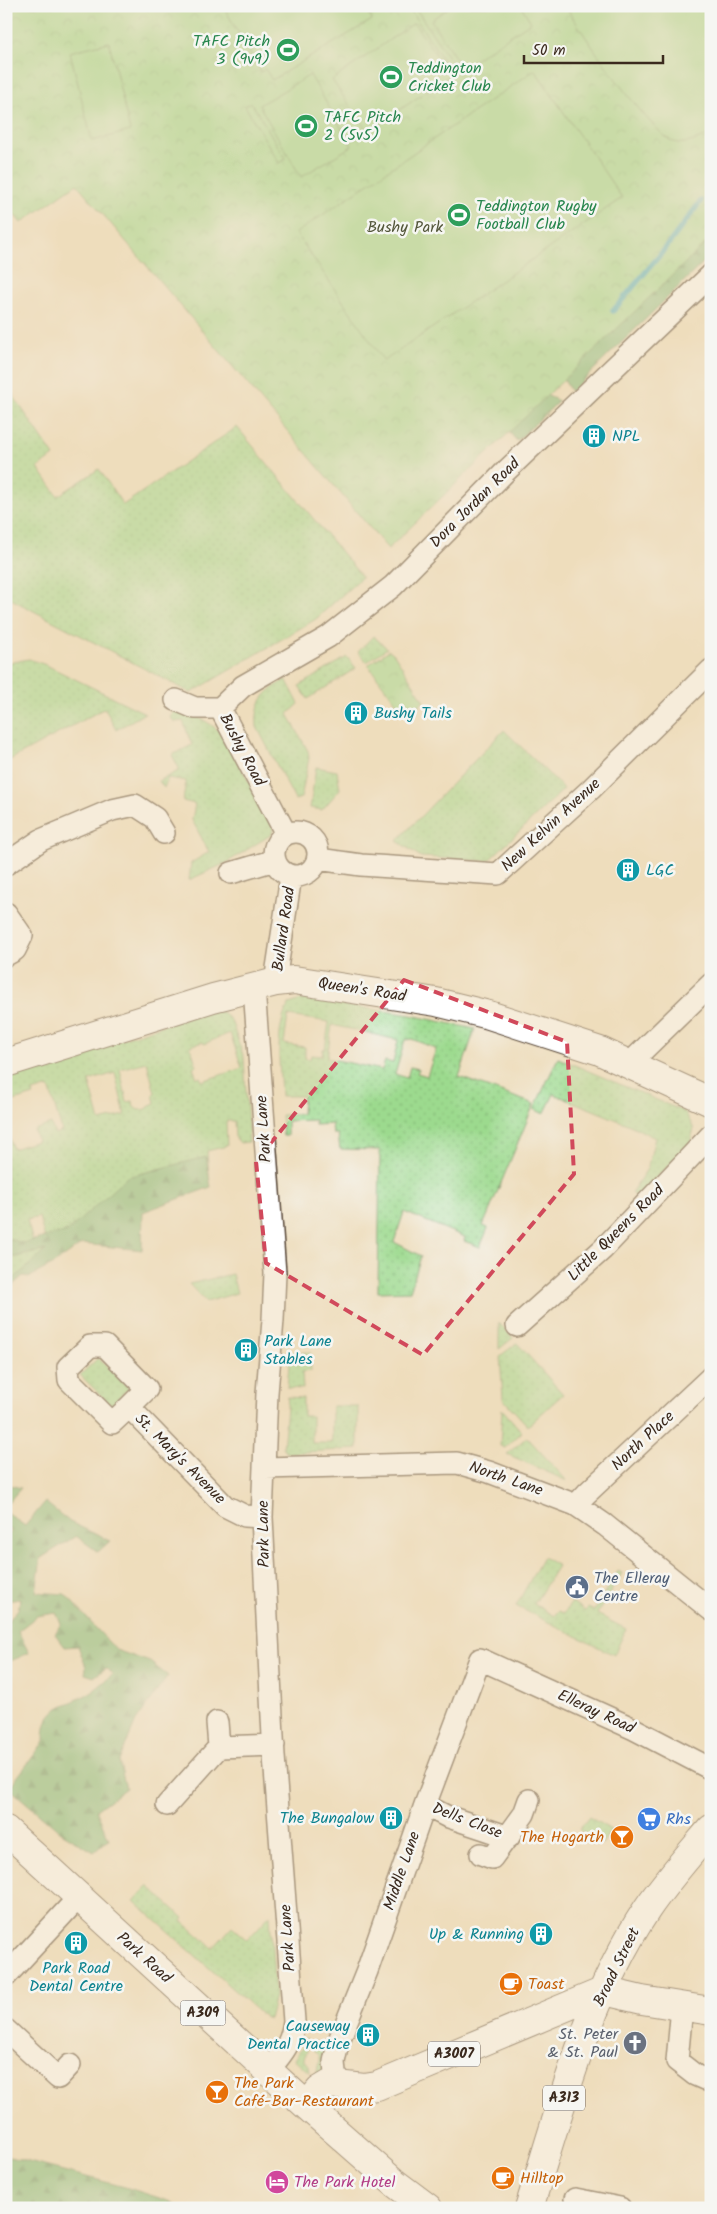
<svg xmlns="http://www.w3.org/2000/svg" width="717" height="2214" font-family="Kalam,sans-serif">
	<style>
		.grass { fill: url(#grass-dots); stroke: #6c8256; fill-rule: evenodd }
		.forest { fill: url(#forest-firs); stroke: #5c724c }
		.park { fill: url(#park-crowns); stroke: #6c8256 }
		.pitch { fill: #9cda8e; stroke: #6c8256 }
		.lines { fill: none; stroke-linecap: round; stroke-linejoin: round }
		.stream { stroke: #41acc0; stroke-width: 5.5 }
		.street-casing { stroke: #564536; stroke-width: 24 }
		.secondary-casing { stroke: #564536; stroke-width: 30 }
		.primary-casing { stroke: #564536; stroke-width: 30 }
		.street { stroke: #fff; stroke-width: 21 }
		.secondary { stroke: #fff; stroke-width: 28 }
		.primary { stroke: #fff; stroke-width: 28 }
		.marked { fill: none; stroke: #d1495b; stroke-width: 4; stroke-dasharray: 10 6; stroke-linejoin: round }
		.labels { text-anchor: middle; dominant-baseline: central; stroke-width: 5; stroke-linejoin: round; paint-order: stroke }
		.shield { fill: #f6f6f2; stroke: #73675e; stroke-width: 1 }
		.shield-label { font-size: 15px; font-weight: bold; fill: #3b2a1e }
		.leisure-label { font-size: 16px; fill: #27864d; stroke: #f6f6f2; text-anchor: start }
		.park-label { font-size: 16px; fill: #53563a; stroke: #f6f6f2 }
		.culture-label { font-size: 16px; fill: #0d838f; stroke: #f6f6f2; text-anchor: start }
		.street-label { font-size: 16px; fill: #3b2a1e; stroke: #f6f6f2 }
		.service-label { font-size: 16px; fill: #4e5e75; stroke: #f6f6f2; text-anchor: start }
		.shop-label { font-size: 16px; fill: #366cbe; stroke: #f6f6f2; text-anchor: start }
		.food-label { font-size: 16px; fill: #c56008; stroke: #f6f6f2; text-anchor: start }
		.worship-label { font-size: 16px; fill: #5b616d; stroke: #f6f6f2; text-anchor: end }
		.hotel-label { font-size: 16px; fill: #b23c85; stroke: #f6f6f2; text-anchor: start }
	</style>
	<defs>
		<pattern id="grass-dots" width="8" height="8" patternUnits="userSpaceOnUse" patternTransform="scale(1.25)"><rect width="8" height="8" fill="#9cda8e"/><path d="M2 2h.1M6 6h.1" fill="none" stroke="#87bb7a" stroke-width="1.8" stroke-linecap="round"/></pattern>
		<pattern id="forest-firs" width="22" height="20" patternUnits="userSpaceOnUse" patternTransform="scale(1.25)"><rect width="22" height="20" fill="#7dba79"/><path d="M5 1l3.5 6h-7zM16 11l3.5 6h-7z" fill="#689763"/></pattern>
		<pattern id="park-crowns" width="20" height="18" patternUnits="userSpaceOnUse" patternTransform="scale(1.25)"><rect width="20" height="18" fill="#9cda8e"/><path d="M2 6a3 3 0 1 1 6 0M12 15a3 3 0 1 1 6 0" fill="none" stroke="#87bb7a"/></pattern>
	</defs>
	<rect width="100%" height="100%" fill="#f6f6f2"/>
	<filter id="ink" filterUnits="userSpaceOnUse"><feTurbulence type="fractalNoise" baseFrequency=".02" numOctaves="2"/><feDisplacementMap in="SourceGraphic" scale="10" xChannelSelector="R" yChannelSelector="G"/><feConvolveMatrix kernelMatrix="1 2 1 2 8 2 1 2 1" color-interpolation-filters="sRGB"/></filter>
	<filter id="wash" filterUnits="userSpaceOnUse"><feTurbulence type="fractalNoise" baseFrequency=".0096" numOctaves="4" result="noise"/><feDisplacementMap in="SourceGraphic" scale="20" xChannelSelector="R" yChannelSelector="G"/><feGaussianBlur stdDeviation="1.12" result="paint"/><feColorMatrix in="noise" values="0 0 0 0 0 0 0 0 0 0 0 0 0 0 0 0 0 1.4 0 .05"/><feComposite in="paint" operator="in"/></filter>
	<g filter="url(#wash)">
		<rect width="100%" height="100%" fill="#eeddbc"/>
		<!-- grass -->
		<path class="grass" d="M6,385L54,456L38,468L58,496L99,469L123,505L237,427L362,577L316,619L191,693L24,606L6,596Z
			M373,636L387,648L367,662L358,652Z
			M347,657L356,668L308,699L299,686Z
			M29,659L46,665L145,713L116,730L105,708L6,762V663Z
			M286,679L299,704L288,714L308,751L309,758L301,798L295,800L257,727C255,701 264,693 286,679Z
			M174,711C196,715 213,722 227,740L273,828L272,834L226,863L189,880L191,863L209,852L192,820L195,804L183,801L186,781L168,778L164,788L159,781L180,770L172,755L192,745L183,721L175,722L170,717Z
			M504,730L564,789L488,861L421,857L397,841Z
			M316,767L337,771L340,789L322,810L310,808Z
			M304,999L410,1015L475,1029L459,1077L534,1104L483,1226L488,1228L480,1247L464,1241L465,1237L404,1212L394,1242L421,1256L410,1291L378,1292L380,1150L340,1149L338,1134H333L332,1124L315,1125V1120L287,1121V1136H283L281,1115L302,1114L303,1096H281C280,1067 274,1029 289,1004ZM288,1016L329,1022L325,1049H323L322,1056L311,1055L310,1059L305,1058V1047L284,1044ZM332,1025L398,1040L393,1063L385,1061L382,1070L327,1058ZM412,1039C421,1043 428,1045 436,1049L427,1076L417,1073L419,1069L410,1067L407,1078L395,1074L405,1040Z
			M208,1011L222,1012L231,1020L244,1058L249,1142L240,1143L235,1137L234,1121H226L227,1146L207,1151L209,1175L114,1198L64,1237L6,1251V1129L13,1149L37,1141L34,1130L51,1124L55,1134L62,1131L49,1087L33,1092L34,1095L14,1101L13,1099L6,1101V1076ZM230,1033L242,1068L202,1081L200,1077L197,1078L193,1067L197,1066L190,1046L203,1042L204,1044ZM147,1062L155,1093L153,1094L155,1103L150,1105L147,1109L138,1110L134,1107L133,1101L127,1102L120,1069ZM115,1073L125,1115L100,1121L89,1081ZM39,1217L45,1239L33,1242L27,1220Z
			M558,1058L685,1112L694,1129L690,1143L637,1198L631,1193L647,1169L655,1138L632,1126L554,1094L544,1114L534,1109Z
			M47,1250L6,1286V1259Z
			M232,1274L237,1293L206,1302L189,1284Z
			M499,1323L513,1338L499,1349Z
			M517,1343L563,1394L528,1426L503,1399L500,1356Z
			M310,1352L311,1371L302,1372L303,1389L287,1388L290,1353Z
			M98,1358L129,1388L111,1405L80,1375Z
			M288,1397L303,1398V1416H312V1443H332V1406H358V1449L287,1453L283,1448Z
			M502,1409L522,1432L505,1448L500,1446Z
			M527,1437L567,1481L507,1454Z
			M543,1557L558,1566L534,1604L554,1616L558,1611L564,1613L572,1602L585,1611L588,1608L594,1611L618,1571L622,1573L597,1614L626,1629L614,1655L516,1606Z
			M589,1817L611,1830L602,1844L579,1830Z
			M148,1886L184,1918L182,1921L213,1948L232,1927L247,1940L270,1915L275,1996L269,2019L264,2017L134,1901Z
			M306,2038L307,2052L304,2058V2061L309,2065L310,2073L294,2059L304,2045Z
			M314,2041L321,2044L329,2053L328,2067L317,2076C316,2068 320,2062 319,2056L314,2051Z"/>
		<!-- forest -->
		<path class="forest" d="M711,195V255L571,392L541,340Z
			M514,380L559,401L517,441L492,413Z
			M206,1157L211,1187L143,1212L142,1250L82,1244L57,1262L30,1277L23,1276L6,1291V1286L46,1250L6,1259V1238L23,1243L68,1231L127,1177Z
			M6,1484L21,1488L7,1504H6Z
			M45,1502L70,1522L110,1541L98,1552L76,1536L41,1558L36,1592L65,1594L116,1650L150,1662L168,1676L136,1721L119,1761L126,1788L96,1810L109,1839L94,1852L60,1832L9,1788L44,1742C43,1703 67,1708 91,1692C99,1687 106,1680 113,1674L106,1668L94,1677L85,1674L86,1667L78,1646L65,1647L55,1634L61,1623L56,1613L37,1616L18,1631L29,1653L6,1663V1624L18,1609L20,1599L6,1601V1538L12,1530H6V1512L25,1526Z
			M6,2156L125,2187L172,2202L180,2208H6Z"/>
		<!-- park -->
		<path class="park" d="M6,6H711V238L388,549L77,184L21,223L6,205Z
			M389,650L394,654L424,701L408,714L403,706L400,708L368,665Z"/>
		<!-- pitch -->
		<path class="pitch" d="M223,6H372L366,10L372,20L272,80L265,69L261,72Z
			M412,6H414L456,69L451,72L409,8Z
			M451,6H521L531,22L462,68L431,20Z
			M566,6H711V133C702,139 684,146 674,142C651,134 580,31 566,6Z
			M414,23L450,75L368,132L332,80Z
			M109,42L130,131L92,141L70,52Z
			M535,70L622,198L384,361L296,233Z
			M310,75L352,146L301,177L259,105Z
			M251,102L286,159L279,163L245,106Z"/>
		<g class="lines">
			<!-- stream -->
			<path class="stream" d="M613,311L664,250L701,201"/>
		</g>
	</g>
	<g filter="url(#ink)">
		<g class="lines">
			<!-- street casing -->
			<g class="street-casing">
				<path id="street" d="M176,700L195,708H220L286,834
					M220,708L243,686L328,637L393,586L505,472L711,275
					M274 854a22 22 0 1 1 44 0a22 22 0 1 1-44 0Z
					M318,859L361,865L498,874L591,789L711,670
					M6,864L41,840L112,810L135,805L155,818L164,833
					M231,873L275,860
					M6,913L22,936L15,950L6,955
					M276,982L277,968L291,876
					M254,988L275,1273L273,1320L267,1393L262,1517L274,1756L294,2021C291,2045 283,2053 268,2071
					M630,1063L711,984
					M517,1326L603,1249L711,1135
					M129,1407L112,1423L69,1380L68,1367L90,1346H105L147,1389L129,1407L225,1506L245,1516L262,1517
					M264,1468L457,1463L489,1472L576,1505L605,1525L711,1610
					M576,1505L587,1493L711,1377
					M217,1722L219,1747L274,1745
					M167,1805L219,1747
					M425,1805L446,1816L509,1837
					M481,1854L492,1858L524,1814L529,1800
					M6,1976L78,1898
					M682,2007L677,2061L695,2075L711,2082
					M6,2030L58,2078L70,2065
					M336,2084L334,2062L338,2043L367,1971L425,1805L480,1659L634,1729L711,1769
					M575,2199L620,2208"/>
			</g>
			<!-- secondary casing -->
			<g class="secondary-casing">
				<path id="secondary" d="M6,1063L213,998L276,982L294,980L436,1002L489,1015L600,1051L711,1102
					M604,1991L642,2000L711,2011"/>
			</g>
			<!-- primary casing -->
			<g class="primary-casing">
				<path id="primary" d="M6,1830L307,2106L396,2184L428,2208
					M307,2106L320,2090L330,2084L364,2088L377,2086L604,1991
					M529,2208C561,2107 588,1998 647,1909C666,1881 689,1855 711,1829"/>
			</g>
			<!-- street -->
			<use href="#street" class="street"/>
			<!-- secondary -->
			<use href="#secondary" class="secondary"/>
			<!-- primary -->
			<use href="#primary" class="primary"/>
		</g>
	</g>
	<!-- marked area -->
	<path d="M0 0H717V2214H0ZM404,980L567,1042L574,1174L423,1355L266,1263L256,1161Z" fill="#eeddbc" fill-opacity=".55" fill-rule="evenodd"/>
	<path class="marked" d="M404,980L567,1042L574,1174L423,1355L266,1263L256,1161Z"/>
	<!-- icons -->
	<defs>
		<g id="stadium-disc" transform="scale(1.25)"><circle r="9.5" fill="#2e9e5b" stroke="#f6f6f2"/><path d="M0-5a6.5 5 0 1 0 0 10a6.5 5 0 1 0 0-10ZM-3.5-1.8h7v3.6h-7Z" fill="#fff"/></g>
		<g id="building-disc" transform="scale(1.25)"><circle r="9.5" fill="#0f9aa8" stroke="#f6f6f2"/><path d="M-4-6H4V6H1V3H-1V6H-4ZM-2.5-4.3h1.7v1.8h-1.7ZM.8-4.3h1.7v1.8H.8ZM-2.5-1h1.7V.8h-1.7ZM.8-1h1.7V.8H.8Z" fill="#fff"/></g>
		<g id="civic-disc" transform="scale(1.25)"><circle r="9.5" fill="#5c6f8a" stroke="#f6f6f2"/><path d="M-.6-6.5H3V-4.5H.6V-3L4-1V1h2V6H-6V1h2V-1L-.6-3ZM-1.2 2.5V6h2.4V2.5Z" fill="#fff"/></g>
		<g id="supermarket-disc" transform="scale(1.25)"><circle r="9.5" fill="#3f7fe0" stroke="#f6f6f2"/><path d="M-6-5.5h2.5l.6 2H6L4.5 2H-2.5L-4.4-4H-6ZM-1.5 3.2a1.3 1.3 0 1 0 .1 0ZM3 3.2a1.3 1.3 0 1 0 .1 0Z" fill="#fff"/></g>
		<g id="bar-disc" transform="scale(1.25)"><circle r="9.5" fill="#e8710a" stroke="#f6f6f2"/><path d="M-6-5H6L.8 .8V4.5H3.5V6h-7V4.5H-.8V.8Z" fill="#fff"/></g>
		<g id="cafe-disc" transform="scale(1.25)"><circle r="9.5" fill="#e8710a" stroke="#f6f6f2"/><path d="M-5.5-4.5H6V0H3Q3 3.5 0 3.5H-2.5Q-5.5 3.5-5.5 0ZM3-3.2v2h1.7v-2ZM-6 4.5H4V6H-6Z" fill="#fff"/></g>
		<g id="church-disc" transform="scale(1.25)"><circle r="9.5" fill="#6b7280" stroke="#f6f6f2"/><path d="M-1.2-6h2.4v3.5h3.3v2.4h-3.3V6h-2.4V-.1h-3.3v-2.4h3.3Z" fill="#fff"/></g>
		<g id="hotel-disc" transform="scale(1.25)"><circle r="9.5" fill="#d1479c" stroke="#f6f6f2"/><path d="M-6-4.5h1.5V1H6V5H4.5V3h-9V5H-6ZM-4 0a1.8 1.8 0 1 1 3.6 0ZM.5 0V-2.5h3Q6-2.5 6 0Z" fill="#fff"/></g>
	</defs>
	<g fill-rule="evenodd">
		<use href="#stadium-disc" x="288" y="50"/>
		<use href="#stadium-disc" x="391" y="77"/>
		<use href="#stadium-disc" x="306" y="126"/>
		<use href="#stadium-disc" x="459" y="215"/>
		<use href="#building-disc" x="594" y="436"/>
		<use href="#building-disc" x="356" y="713"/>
		<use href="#building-disc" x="628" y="870"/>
		<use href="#building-disc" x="246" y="1350"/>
		<use href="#civic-disc" x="577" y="1587"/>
		<use href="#building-disc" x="391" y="1818"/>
		<use href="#supermarket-disc" x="649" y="1819"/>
		<use href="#bar-disc" x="622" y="1837"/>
		<use href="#building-disc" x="541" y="1934"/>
		<use href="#building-disc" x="76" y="1943"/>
		<use href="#cafe-disc" x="511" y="1984"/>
		<use href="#building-disc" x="368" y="2035"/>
		<use href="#church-disc" x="635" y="2043"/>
		<use href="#bar-disc" x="217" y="2092"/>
		<use href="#cafe-disc" x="503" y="2178"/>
		<use href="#hotel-disc" x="277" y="2182"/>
	</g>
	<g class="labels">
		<!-- shield labels -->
		<g class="shield">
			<rect x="180.5" y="2000.5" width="45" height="25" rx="4"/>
			<rect x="428" y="2041.5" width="52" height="25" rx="4"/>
			<rect x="543" y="2085.5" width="42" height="25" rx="4"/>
		</g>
		<g class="shield-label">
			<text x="203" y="2013">A309</text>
			<text x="454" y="2054">A3007</text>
			<text x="564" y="2098">A313</text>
		</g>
		<!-- leisure labels -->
		<g class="leisure-label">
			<text x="270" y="41" text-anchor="end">TAFC Pitch<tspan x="270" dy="18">3 (9v9)</tspan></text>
			<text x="408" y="68">Teddington<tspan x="408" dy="18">Cricket Club</tspan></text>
			<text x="324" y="117">TAFC Pitch<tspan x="324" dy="18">2 (5v5)</tspan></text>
			<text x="476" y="206">Teddington Rugby<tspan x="476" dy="18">Football Club</tspan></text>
		</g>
		<!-- park labels -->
		<g class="park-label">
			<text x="405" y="227">Bushy Park</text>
		</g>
		<!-- culture labels -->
		<g class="culture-label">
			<text x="612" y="436">NPL</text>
			<text x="374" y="713">Bushy Tails</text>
			<text x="646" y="870">LGC</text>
			<text x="264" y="1341">Park Lane<tspan x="264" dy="18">Stables</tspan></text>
			<text x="374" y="1818" text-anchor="end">The Bungalow</text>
			<text x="524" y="1934" text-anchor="end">Up &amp; Running</text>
			<text x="76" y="1968" text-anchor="middle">Park Road<tspan x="76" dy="18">Dental Centre</tspan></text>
			<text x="350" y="2026" text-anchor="end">Causeway<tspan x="350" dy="18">Dental Practice</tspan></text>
		</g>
		<!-- street labels -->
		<g class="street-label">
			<text transform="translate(475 503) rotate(-45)">Dora Jordan Road</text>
			<text transform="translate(242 750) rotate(62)">Bushy Road</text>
			<text transform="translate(551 825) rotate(-43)">New Kelvin Avenue</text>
			<text transform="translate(284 929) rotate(-82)">Bullard Road</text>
			<text transform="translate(362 990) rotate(9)">Queen's Road</text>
			<text transform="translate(264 1129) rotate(-94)">Park Lane</text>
			<text transform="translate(616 1233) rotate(-45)">Little Queens Road</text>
			<text transform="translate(643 1441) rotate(-43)">North Place</text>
			<text transform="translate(180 1459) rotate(45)">St. Mary's Avenue</text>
			<text transform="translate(506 1479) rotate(19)">North Lane</text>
			<text transform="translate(264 1534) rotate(-91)">Park Lane</text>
			<text transform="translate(596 1712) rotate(25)">Elleray Road</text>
			<text transform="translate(467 1821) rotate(21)">Dells Close</text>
			<text transform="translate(402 1871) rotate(-71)">Middle Lane</text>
			<text transform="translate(288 1938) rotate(-94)">Park Lane</text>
			<text transform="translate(144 1958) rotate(42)">Park Road</text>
			<text transform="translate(617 1967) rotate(-64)">Broad Street</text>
		</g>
		<!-- service labels -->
		<g class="service-label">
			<text x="594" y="1578">The Elleray<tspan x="594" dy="18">Centre</tspan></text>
		</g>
		<!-- shop labels -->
		<g class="shop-label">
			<text x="666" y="1819">Rhs</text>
		</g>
		<!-- food labels -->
		<g class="food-label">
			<text x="604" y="1837" text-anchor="end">The Hogarth</text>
			<text x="528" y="1984">Toast</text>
			<text x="234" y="2083">The Park<tspan x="234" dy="18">Café-Bar-Restaurant</tspan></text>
			<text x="520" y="2178">Hilltop</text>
		</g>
		<!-- worship labels -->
		<g class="worship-label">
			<text x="618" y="2034">St. Peter<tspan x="618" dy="18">&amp; St. Paul</tspan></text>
		</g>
		<!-- hotel labels -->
		<g class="hotel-label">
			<text x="294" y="2182">The Park Hotel</text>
		</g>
	</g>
	<!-- margin -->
	<rect width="717" height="2214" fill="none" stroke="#f6f6f2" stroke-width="25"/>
	<!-- scale -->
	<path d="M524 55v8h139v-8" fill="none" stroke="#3b2a1e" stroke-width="2.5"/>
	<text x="532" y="55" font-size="15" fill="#3b2a1e" stroke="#f6f6f2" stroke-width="4" paint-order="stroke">50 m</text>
</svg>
